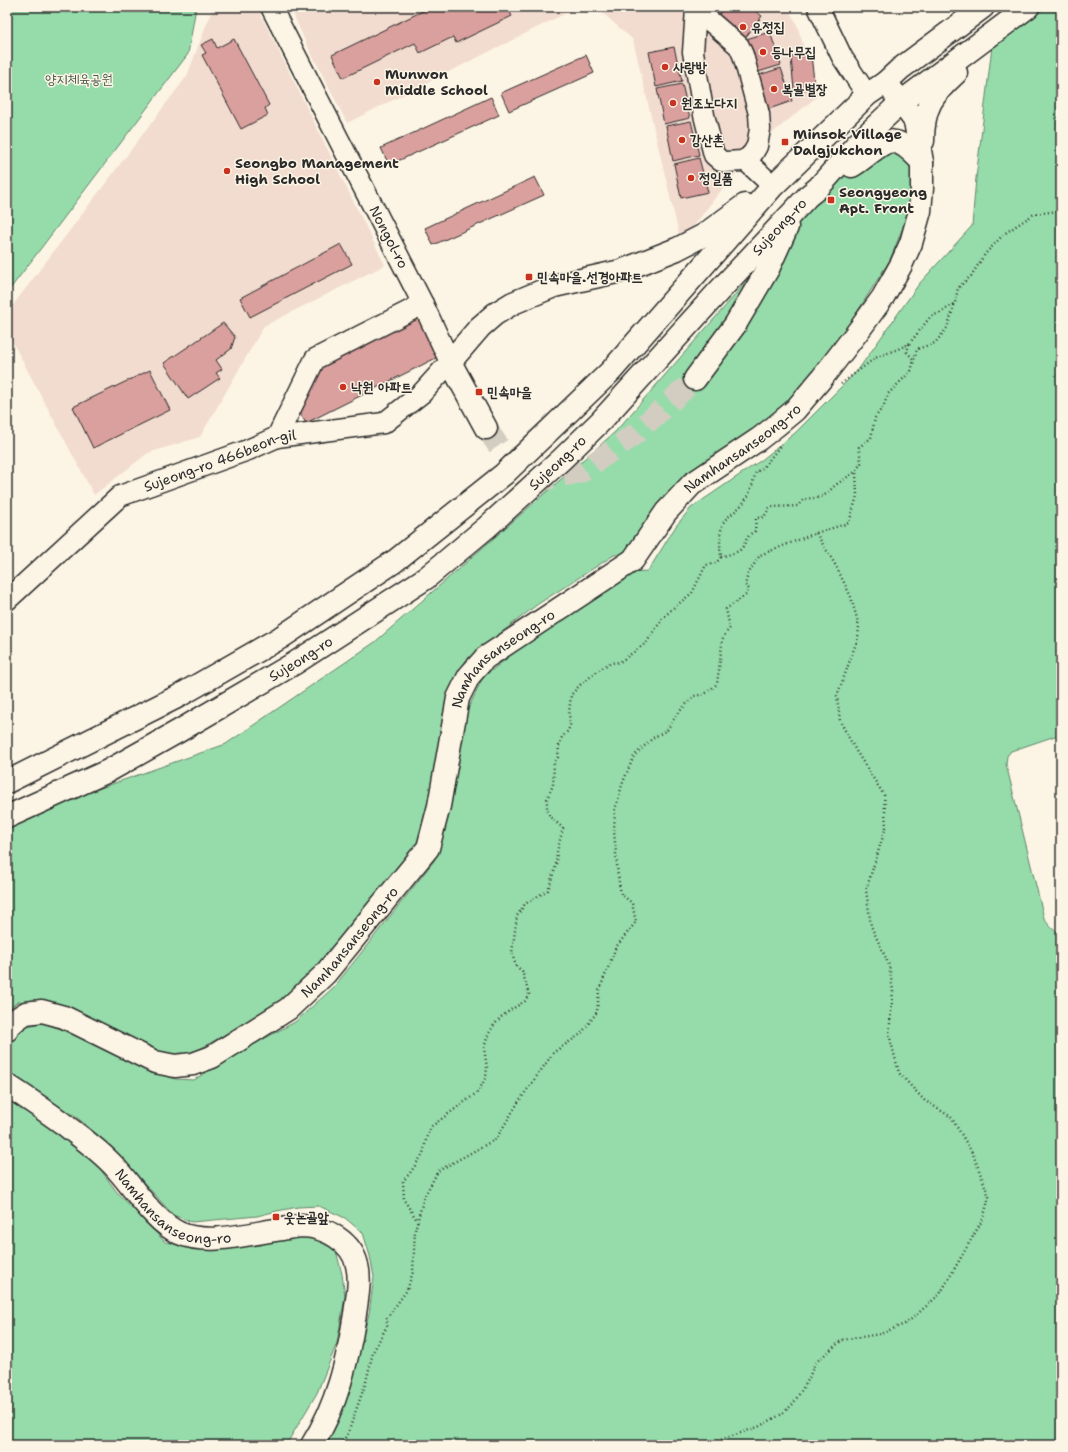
<svg xmlns="http://www.w3.org/2000/svg" width="1068" height="1452" font-family="'Shantell Sans','Poor Story',sans-serif">
	<style>
		.built { fill: #f2dcd0 }
		.green { fill: #96dcaa; stroke: #60846a }
		.building { fill: #daa09e; stroke: #2b2b2b }
		.lines { fill: none; stroke-linecap: round; stroke-linejoin: round }
		.major-tunnel { stroke: #d2cdc0; stroke-width: 22; stroke-dasharray: 22 11; stroke-linecap: butt }
		.minor-casing { stroke: #2b2b2b; stroke-width: 23 }
		.major-casing { stroke: #2b2b2b; stroke-width: 25 }
		.path { stroke: #2b2b2b; stroke-width: 2.5; stroke-dasharray: 1 3; stroke-linecap: butt }
		.minor { stroke: #fcf5e5; stroke-width: 20 }
		.major { stroke: #fcf5e5; stroke-width: 22 }
		.poi-dot { fill: #c8321e; stroke: #fcf5e5; stroke-width: 1.5 }
		.labels { text-anchor: middle; dominant-baseline: central; stroke-width: 3; stroke-linejoin: round; paint-order: stroke }
		.poi-label { font-size: 14px; font-weight: bold; fill: #2b2b2b; stroke: #fcf5e5; text-anchor: start }
		.park-label { font-size: 14px; fill: #46574b; stroke: #fcf5e5 }
		.street-label { font-size: 14px; fill: #2b2b2b; stroke: #fcf5e5 }
	</style>
	<rect width="100%" height="100%" fill="#fcf5e5"/>
	<filter id="ink" filterUnits="userSpaceOnUse"><feTurbulence type="fractalNoise" baseFrequency=".025" numOctaves="2"/><feDisplacementMap in="SourceGraphic" scale="8" xChannelSelector="R" yChannelSelector="G"/><feConvolveMatrix kernelMatrix="1 2 1 2 8 2 1 2 1" color-interpolation-filters="sRGB"/></filter>
	<g filter="url(#ink)">
		<!-- built -->
		<path class="built" d="M213,7H257L385,265L264,326L200,437L148,453L94,495L7,332V313L187,76Z
			M290,7H578L347,123L305,41Z
			M596,7H787L796,22L819,95L765,139L715,198L681,243L633,40Z"/>
		<!-- green -->
		<path class="green" d="M7,7H196L188,54L7,293Z
			M1047,7H1061V734L1011,751L1007,756L1006,764L1044,918C1049,926 1053,931 1061,933V1445H322L352,1375L369,1314L374,1277L370,1256L363,1233L345,1218L319,1206L298,1207L277,1211L257,1216L192,1222L173,1215L113,1148L74,1115L56,1106L9,1077L7,1073V1044L10,1037L27,1026L42,1023L64,1030L156,1072L175,1079L194,1080L230,1057L295,1022L334,987L434,861L444,830L462,722L483,677L555,621L631,572L648,571L676,526L691,508L763,459L795,433L858,370L919,284L972,226L976,178L992,47Z
			M900,143L915,172L909,212L890,260L852,320L819,367L778,416L631,554L614,555L538,604L466,660L445,704L427,813L417,843L317,969L278,1004L186,1057L167,1055L56,1006L34,1000L18,1002L7,1010V821L226,744L375,642L615,432L729,302L816,197L873,146Z
			M7,1097L80,1149L101,1170L116,1191L165,1242L195,1247L307,1233L334,1243L342,1274L345,1296L337,1343L317,1393L286,1445H7Z"/>
		<!-- building -->
		<path class="building" d="M431,7H507L512,16L456,43L453,37L420,53L415,43L343,78L332,55Z
			M706,7H718L714,13Z
			M725,7H750L762,16L745,38L718,15Z
			M770,32L781,65L755,73L746,39Z
			M213,39L217,48L234,39L269,105L265,108L268,115L241,129L202,55L206,53L201,45Z
			M674,47L682,81L656,87L649,52Z
			M586,55L594,73L509,111L501,93Z
			M811,55L815,89L794,90L791,57Z
			M781,68L792,101L766,110L756,76Z
			M682,84L690,118L664,124L657,89Z
			M491,97L499,115L389,165L381,148Z
			M691,121L699,155L673,161L666,126Z
			M699,158L708,192L681,198L674,164Z
			M535,177L544,195L433,245L425,228Z
			M341,244L352,264L250,317L240,298Z
			M415,312L438,357L306,423L297,409L316,364Z
			M223,323L235,337L231,349L216,360L222,369L216,373L220,378L188,399L164,363Z
			M150,370L170,410L93,448L73,407Z"/>
		<g class="lines">
			<!-- major-tunnel -->
			<path class="major-tunnel" d="M486,428L502,451L523,470L546,479L581,472L635,434L695,379"/>
			<!-- minor casing -->
			<g class="minor-casing">
				<g id="minor">
					<path d="M818,7L842,57L867,95"/>
					<path d="M696,9L739,46L743,55L759,114L760,129L757,146L753,153L748,158L742,161L726,162L721,161L714,155L704,115L693,52Z"/>
					<path d="M745,160L773,186"/>
					<path d="M277,437L315,359L423,304"/>
					<path id="s1" d="M7,600L120,496L248,450L277,437L384,423L422,393L450,362L423,304L271,7"/>
				</g>
			</g>
			<!-- major casing -->
			<g class="major-casing">
				<g id="major">
					<path d="M923,141C923,107 932,95 956,73"/>
					<path d="M852,166C885,145 888,125 922,162"/>
					<path d="M695,379L735,325L768,269L787,227"/>
					<path d="M486,428L450,362L480,327L495,314L513,303L554,286L621,271L677,249L704,235L745,205"/>
					<path d="M7,782L177,697L280,638L395,561L504,474L611,371L773,186L867,95L886,82L900,69L983,7"/>
					<path id="s2" d="M7,817L108,771L179,731L295,663L426,578L487,527L562,459L601,421L718,292L808,196L818,188L857,144L901,102L1028,7"/>
					<path id="s3" d="M7,1030L10,1025L18,1018L26,1013L42,1011L64,1017L155,1062L175,1066L193,1064L212,1057L288,1009L325,974L428,848L439,806L458,698L469,676L485,658L633,560L666,512L692,484L759,439L777,425L795,410L822,378L862,326L883,297L901,265L911,243L920,211L922,188V162L915,121L886,82"/>
					<path id="s4" d="M7,1085C27,1098 46,1111 65,1125C82,1138 99,1150 113,1165C132,1185 154,1222 179,1233C208,1246 251,1233 282,1229C289,1228 296,1226 303,1226C326,1227 352,1242 357,1265C361,1281 357,1298 355,1314C348,1359 337,1406 312,1445"/>
				</g>
			</g>
			<!-- path -->
			<path class="path" d="M909,344L907,352L913,359
				M841,384L875,358L898,349L909,344L931,316L940,313L955,303
				M721,557C728,554 737,554 742,548C747,540 746,536 755,531L756,518L764,517L770,507L798,506C805,495 811,500 820,497C828,495 831,488 837,484C843,480 849,476 855,472
				M418,1222L404,1200L403,1181L410,1173L423,1154L427,1135L432,1126L478,1092L486,1077L487,1068L484,1048L488,1035L494,1025L501,1017L512,1009L525,1001L529,994L522,971L516,966L512,953L517,916L525,904L548,890L556,865L557,852L563,828L550,817L547,809V799L553,785L554,763L558,757L559,746L562,737L568,731L570,725L569,712L571,695L580,685L599,670L610,663L620,662L646,643L663,618L672,609L692,593L706,565L716,563L721,557C720,546 718,526 727,518C734,512 741,507 746,499C751,492 753,481 756,472L763,468L780,446
				M341,1445L348,1433L366,1382L373,1352L387,1326V1318L407,1290L413,1272L415,1230L424,1197L438,1171L496,1139L519,1101L554,1052L581,1034L597,1012L599,991L616,947L636,922L632,903L621,894L618,876L614,831L615,810L623,782L634,756L653,738L667,730L678,713L694,696L705,694L717,684L723,637L730,628L726,609L746,595L749,589L745,585L748,574L760,555L816,533L849,523L857,496L856,471L861,463L859,447L871,438L875,418L884,405L888,394L911,371L917,349L935,343L947,328L955,303L958,288L971,276L985,254L1004,234L1034,214L1058,211L1061,209
				M706,1445L758,1427L782,1414L793,1404L808,1380L815,1363L842,1340L880,1334L907,1323L940,1294L983,1219L989,1197L973,1154L951,1117L924,1100L899,1073L889,1034L893,991L889,965L871,926L866,890L886,827L884,795L856,751L840,721L837,696L858,638L859,626L851,597L836,566L816,533"/>
			<!-- minor -->
			<use href="#minor" class="minor"/>
			<!-- major -->
			<use href="#major" class="major"/>
		</g>
	</g>
	<!-- markers -->
	<g class="poi-dot">
		<circle cx="743" cy="27" r="4"/>
		<circle cx="763" cy="52" r="4"/>
		<circle cx="665" cy="67" r="4"/>
		<circle cx="377" cy="82" r="4"/>
		<circle cx="774" cy="89" r="4"/>
		<circle cx="673" cy="103" r="4"/>
		<circle cx="682" cy="140" r="4"/>
		<rect x="781" y="138" width="8" height="8" rx="2"/>
		<circle cx="227" cy="171" r="4"/>
		<circle cx="691" cy="178" r="4"/>
		<rect x="827" y="196" width="8" height="8" rx="2"/>
		<rect x="525" y="273" width="8" height="8" rx="2"/>
		<circle cx="343" cy="387" r="4"/>
		<rect x="475" y="388" width="8" height="8" rx="2"/>
		<rect x="272" y="1213" width="8" height="8" rx="2"/>
	</g>
	<g class="labels">
		<!-- poi labels -->
		<g class="poi-label">
			<text x="751" y="27">유정집</text>
			<text x="771" y="52">등나무집</text>
			<text x="673" y="67">사랑방</text>
			<text x="385" y="74">Munwon<tspan x="385" dy="16">Middle School</tspan></text>
			<text x="782" y="89">복골별장</text>
			<text x="681" y="103">원조노다지</text>
			<text x="793" y="134">Minsok Village<tspan x="793" dy="16">Dalgjukchon</tspan></text>
			<text x="690" y="140">강산촌</text>
			<text x="235" y="163">Seongbo Management<tspan x="235" dy="16">High School</tspan></text>
			<text x="699" y="178">정일품</text>
			<text x="839" y="192">Seongyeong<tspan x="839" dy="16">Apt. Front</tspan></text>
			<text x="537" y="277">민속마을.선경아파트</text>
			<text x="351" y="387">낙원 아파트</text>
			<text x="487" y="392">민속마을</text>
			<text x="284" y="1217">웃논골앞</text>
		</g>
		<!-- park labels -->
		<g class="park-label">
			<text x="79" y="79">양지체육공원</text>
		</g>
		<!-- street labels -->
		<g class="street-label">
			<text stroke="none"><textPath href="#s2" startOffset="982">Sujeong-ro</textPath></text>
			<text transform="translate(389 237) rotate(63)">Nongol-ro</text>
			<text stroke="none"><textPath href="#s3" startOffset="1066">Namhansanseong-ro</textPath></text>
			<text stroke="none"><textPath href="#s1" startOffset="260">Sujeong-ro 466beon-gil</textPath></text>
			<text stroke="none"><textPath href="#s2" startOffset="658">Sujeong-ro</textPath></text>
			<text stroke="none"><textPath href="#s2" startOffset="334">Sujeong-ro</textPath></text>
			<text stroke="none"><textPath href="#s3" startOffset="742">Namhansanseong-ro</textPath></text>
			<text stroke="none"><textPath href="#s3" startOffset="406">Namhansanseong-ro</textPath></text>
			<text stroke="none"><textPath href="#s4" startOffset="211">Namhansanseong-ro</textPath></text>
		</g>
	</g>
	<!-- margin -->
	<rect width="1068" height="1452" fill="none" stroke="#fcf5e5" stroke-width="24"/>
	<rect x="12" y="12" width="1044" height="1428" fill="none" stroke="#2b2b2b" stroke-width="1.5" filter="url(#ink)"/>
</svg>
